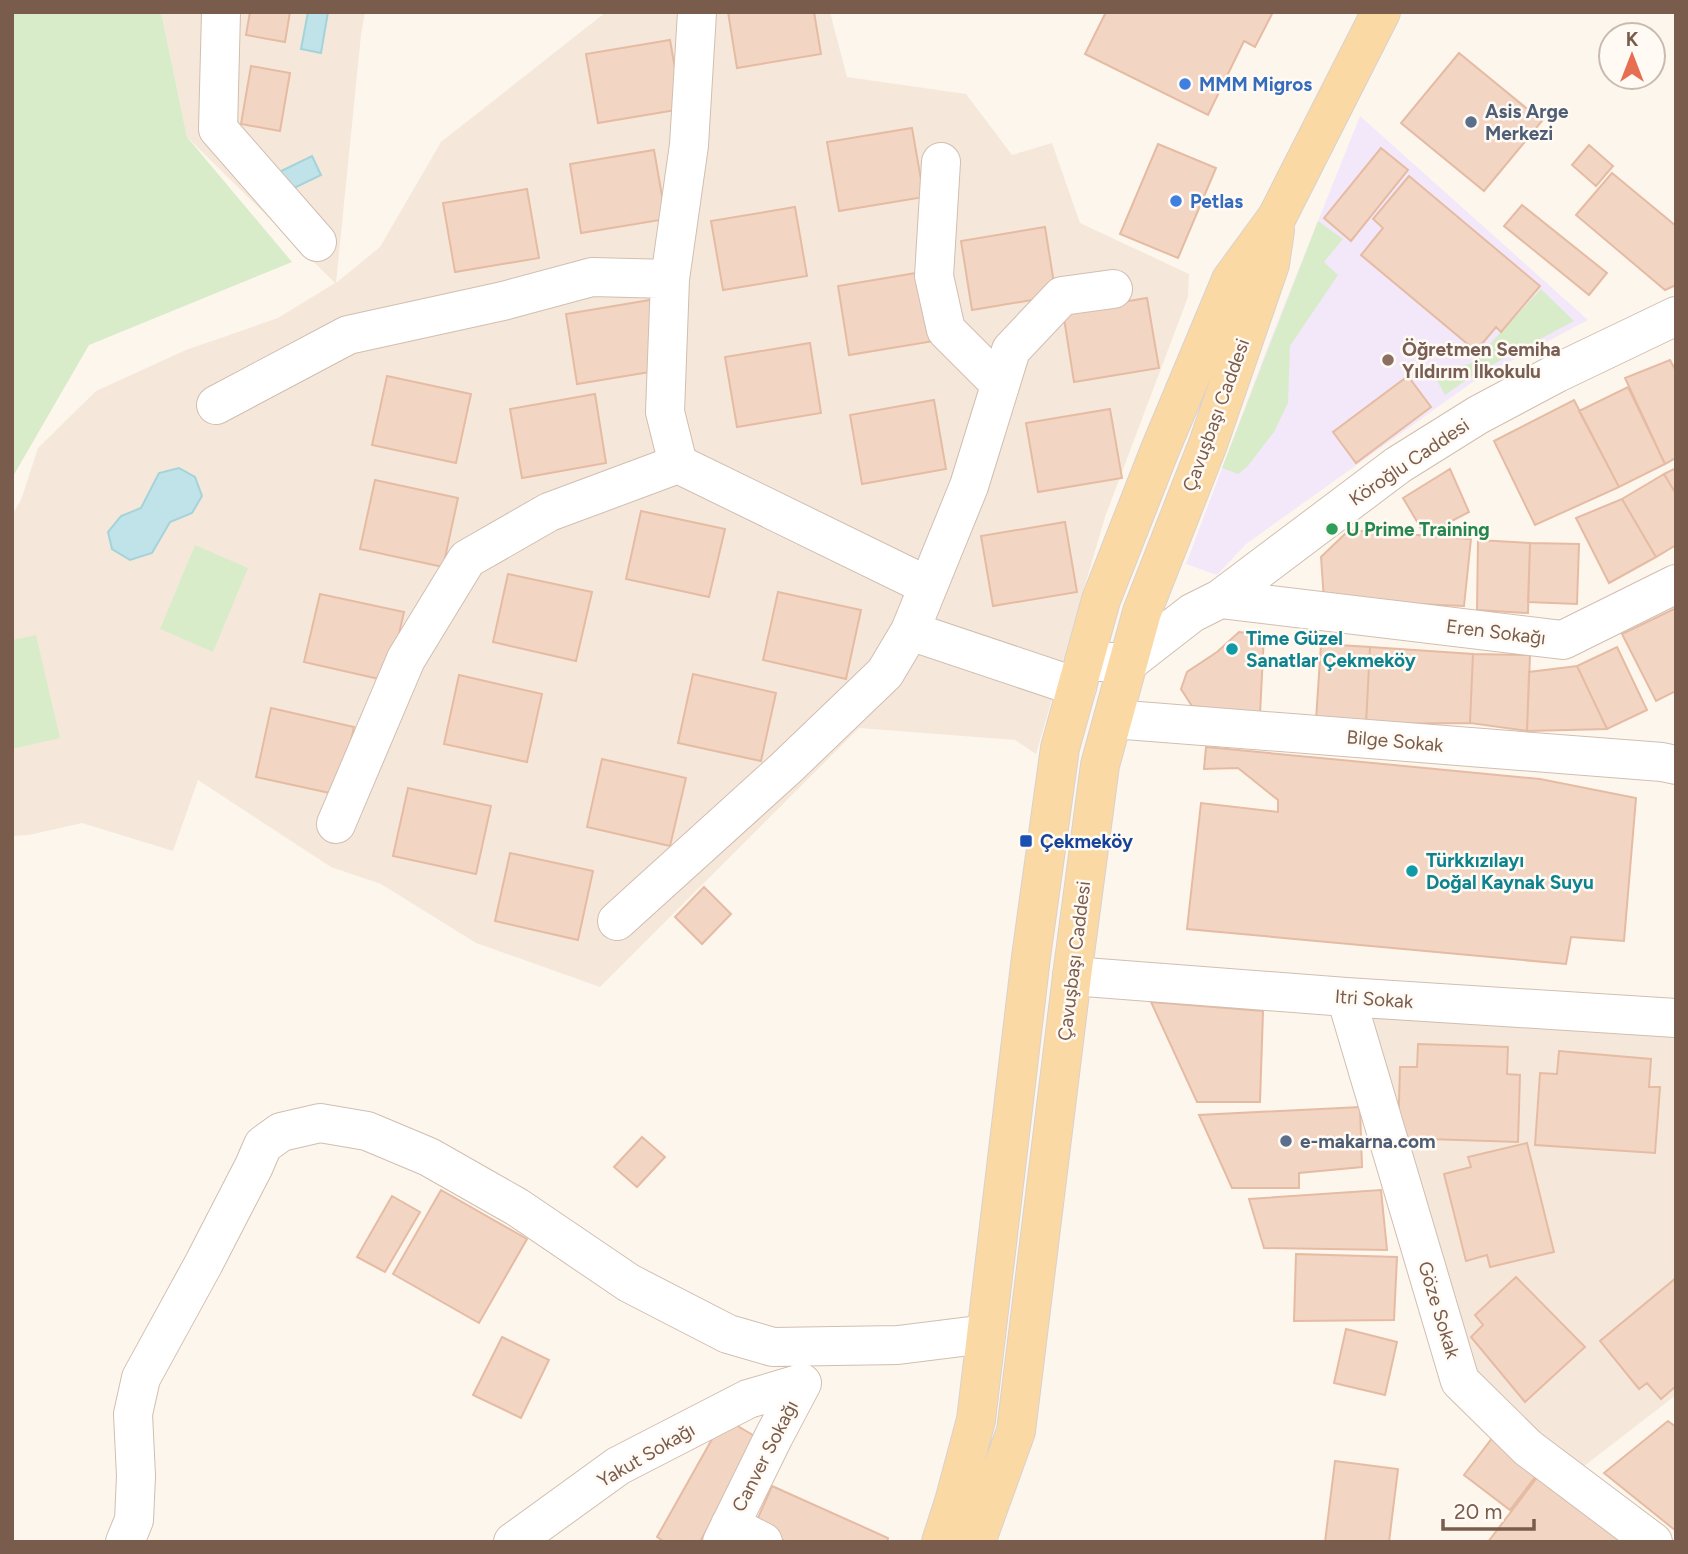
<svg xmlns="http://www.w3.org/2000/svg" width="1688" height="1554" font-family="Figtree,sans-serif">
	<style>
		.residential { fill: #f5e8da }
		.education { fill: #f3e8fa }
		.green { fill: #d8ecc9 }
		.water { fill: #bfe3e8; stroke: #a5d3da; stroke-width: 2 }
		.building { fill: #f3d5c3; stroke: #e6bba3; stroke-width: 2 }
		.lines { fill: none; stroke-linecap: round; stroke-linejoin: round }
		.minor-casing { stroke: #d1beb0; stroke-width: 40 }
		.major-casing { stroke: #dad1cd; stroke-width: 40 }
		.minor { stroke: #fff; stroke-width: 38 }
		.major { stroke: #fbd9a5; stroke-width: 38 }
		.shop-dot { fill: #3f7fe0; stroke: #fffaf3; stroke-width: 2.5 }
		.service-dot { fill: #5c6f8a; stroke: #fffaf3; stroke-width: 2.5 }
		.education-dot { fill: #8d6e63; stroke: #fffaf3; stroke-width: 2.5 }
		.leisure-dot { fill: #2e9e5b; stroke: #fffaf3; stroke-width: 2.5 }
		.culture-dot { fill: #0f9aa8; stroke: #fffaf3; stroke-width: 2.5 }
		.transit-dot { fill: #1a4fb4; stroke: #fffaf3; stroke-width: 2.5 }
		.labels { text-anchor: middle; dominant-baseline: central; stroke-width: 5; stroke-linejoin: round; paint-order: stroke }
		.shop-label { font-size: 19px; font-weight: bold; fill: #366cbe; stroke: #fffaf3; text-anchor: start }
		.service-label { font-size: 19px; font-weight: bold; fill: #4e5e75; stroke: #fffaf3; text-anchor: start }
		.education-label { font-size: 19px; font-weight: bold; fill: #785e54; stroke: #fffaf3; text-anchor: start }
		.street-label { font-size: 19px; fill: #7a5c4d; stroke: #fffaf3 }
		.leisure-label { font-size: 19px; font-weight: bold; fill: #27864d; stroke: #fffaf3; text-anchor: start }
		.culture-label { font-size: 19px; font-weight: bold; fill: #0d838f; stroke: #fffaf3; text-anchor: start }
		.transit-label { font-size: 19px; font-weight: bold; fill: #164399; stroke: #fffaf3; text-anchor: start }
	</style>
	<rect width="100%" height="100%" fill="#fdf6ec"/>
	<!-- residential -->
	<path class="residential" d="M161,12H365L361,35L336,283L380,247L441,142L606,12H830L847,77L966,94L1012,155L1052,143L1080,223L1189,274L1188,297L1105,517L1036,754L1015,740L859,728L600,987L476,943L381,884L331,867L198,780L173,851L82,823L29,835L12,836V515L21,500L38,448L96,391L186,350L278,318L335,283L187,137Z
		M1360,1006L1676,1031V1395L1579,1470L1469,1370Z"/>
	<!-- education -->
	<path class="education" d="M1360,116L1588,320L1477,379L1246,544L1217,575L1186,564L1270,341Z"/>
	<!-- green -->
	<path class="green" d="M12,12H161L187,137L292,262L89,345L12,478Z
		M1318,221L1343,239L1324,262L1338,275L1290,346L1288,403L1274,432L1247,467L1238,474L1222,468Z
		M1541,289L1574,321L1475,374L1445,395L1433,373L1472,363Z
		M195,545L248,568L213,652L160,629Z
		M36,635L60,738L12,749V640Z"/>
	<!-- water -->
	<path class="water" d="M308,12H328L321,53L301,49Z
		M312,156L321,175L286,192L277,173Z
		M179,468L195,477L202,496L192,513L170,522L152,553L130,560L112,549L108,532L121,516L141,508L159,473Z"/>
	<!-- building -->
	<path class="building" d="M250,12H290L285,42L246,35Z
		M728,12H814L821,54L737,68Z
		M1106,12H1273L1255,47L1244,41L1208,115L1085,54Z
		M670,40L682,109L598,123L586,54Z
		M1459,53L1542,121L1484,191L1401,123Z
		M251,66L290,73L280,131L241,124Z
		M912,128L924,197L839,211L827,142Z
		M1158,144L1216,168L1178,258L1120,234Z
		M1589,145L1613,166L1596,186L1572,165Z
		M1381,148L1408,170L1351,241L1324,218Z
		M654,150L666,219L581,233L570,164Z
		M1612,173L1676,226V285L1665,290L1576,215Z
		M1409,176L1540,286L1501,332L1496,327L1476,351L1361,255L1383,228L1373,219Z
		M527,189L539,258L455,272L443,203Z
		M1522,205L1607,273L1589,295L1504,226Z
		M795,207L807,276L723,290L711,221Z
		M1045,227L1056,296L972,310L961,241Z
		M922,272L934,341L849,355L838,286Z
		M1147,298L1159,368L1074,382L1063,312Z
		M650,300L662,370L577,384L566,314Z
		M810,343L821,413L737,427L725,357Z
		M1670,360L1676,371V458L1665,464L1625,378Z
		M387,376L471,394L456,463L372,445Z
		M1408,376L1431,407L1356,463L1333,432Z
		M1628,387L1665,464L1619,487L1579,411Z
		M595,394L606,463L522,478L510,409Z
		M934,400L946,469L862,484L850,415Z
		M1574,400L1619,487L1535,525L1494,441Z
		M1110,409L1122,478L1038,492L1026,423Z
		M1676,468V494L1664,474Z
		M1450,469L1469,512L1425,535L1403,498Z
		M1664,474L1676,494V545L1656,557L1622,499Z
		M375,480L458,498L443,567L360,549Z
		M1622,499L1656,557L1609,583L1576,518Z
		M641,511L725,529L709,597L626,579Z
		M1065,522L1077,592L993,606L981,536Z
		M1349,530L1471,539L1464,606L1324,600L1321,557Z
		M1478,540L1530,543L1528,613L1477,610Z
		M1530,543L1579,544L1577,604L1528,602Z
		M508,574L592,592L576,661L493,642Z
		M778,592L861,610L846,679L763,660Z
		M320,594L404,612L388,681L304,662Z
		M1676,608V691L1656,701L1622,634Z
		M1239,632L1264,635L1260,714L1192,706L1181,689L1187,672L1217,652Z
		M1321,644L1370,647L1366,724L1316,720Z
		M1370,647L1473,654L1470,723L1366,724Z
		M1617,647L1647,710L1607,729L1577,666Z
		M1473,654L1530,655L1527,731L1470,723Z
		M1577,666L1607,729L1527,731L1529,672Z
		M693,674L776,693L761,761L678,743Z
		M459,675L542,694L527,762L444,744Z
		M271,708L354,727L339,795L256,777Z
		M1206,747L1540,779L1636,798L1624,941L1571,937L1566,964L1187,929L1201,803L1278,812V800L1238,768L1204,769Z
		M602,759L686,778L670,846L587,827Z
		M408,788L491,806L476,874L393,856Z
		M510,853L593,871L578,940L495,921Z
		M704,887L731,914L702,944L675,917Z
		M1151,1002L1263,1011L1260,1102H1197Z
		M1418,1044L1508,1047L1507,1074L1520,1075L1518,1142L1398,1138L1400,1067H1417Z
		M1559,1051L1651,1059L1649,1087H1660L1655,1153L1535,1145L1540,1073L1557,1074Z
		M1360,1107L1362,1167L1299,1173V1188H1232L1199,1115Z
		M642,1137L665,1157L637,1187L614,1167Z
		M1527,1143L1554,1252L1490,1267L1487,1255L1466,1261L1444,1174L1471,1167L1468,1157Z
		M441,1190L527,1239L479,1323L393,1274Z
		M1381,1190L1387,1250L1264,1248L1249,1199Z
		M392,1196L420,1212L385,1272L357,1257Z
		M1296,1254L1397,1257L1394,1320L1294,1321Z
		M1516,1277L1585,1347L1525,1402L1471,1337L1483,1325L1475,1315Z
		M1676,1278V1386L1661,1399L1647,1383L1639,1389L1600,1341Z
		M1346,1329L1397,1342L1385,1395L1334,1383Z
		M502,1337L549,1360L521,1418L473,1395Z
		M724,1418L758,1438L700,1542H665L657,1537Z
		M1668,1421L1676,1427V1531L1604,1473Z
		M1493,1437L1539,1472L1510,1510L1464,1475Z
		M1335,1461L1398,1469L1389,1542H1325Z
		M1542,1471L1638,1542H1488Z
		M772,1486L888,1538L887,1542H787L754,1527Z"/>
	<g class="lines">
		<!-- minor casing -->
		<g class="minor-casing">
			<path id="minor" d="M221,12L218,129L317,242
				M697,12L689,145L670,279L665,412L678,464L928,586
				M941,162L934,276L946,330L1000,384
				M216,405L348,335L503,301L592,277L670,279
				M1220,599L1563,640L1676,584
				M910,631L1077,687
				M1084,662H1129L1192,613L1220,599L1398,465L1478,415L1557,373L1676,316
				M1113,719L1662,762L1676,765
				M336,824L406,659L467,559L549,512L678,464
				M617,921L786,768L885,673L910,631L969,486L1011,350L1062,296L1113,289
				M1072,976L1346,997L1676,1018
				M1346,997L1460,1381L1528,1448L1653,1542
				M730,1525L763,1542
				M125,1542L134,1520L136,1476L133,1414L141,1378L204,1263L254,1166L263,1145L281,1132L320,1123L367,1131L429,1157L517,1207L629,1283L728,1334L773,1347L898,1345L986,1334
				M513,1542L618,1466L748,1399L802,1383L774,1436L722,1542"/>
		</g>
		<!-- major casing -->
		<g class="major-casing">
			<path id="major" d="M941,1542L954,1502L976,1420L1031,957L1060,748L1101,600L1159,452L1231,280L1277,217L1381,12
				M976,1542L1016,1431L1072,976L1100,765L1142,612L1208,444L1270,264L1275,230"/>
		</g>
		<!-- minor -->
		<use href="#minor" class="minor"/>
		<!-- major -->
		<use href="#major" class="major"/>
	</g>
	<!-- markers -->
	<g class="shop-dot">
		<circle cx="1185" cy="84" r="7"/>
		<circle cx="1176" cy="201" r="7"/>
	</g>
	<g class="service-dot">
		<circle cx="1471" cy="122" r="7"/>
		<circle cx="1286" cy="1141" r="7"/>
	</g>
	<circle class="education-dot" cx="1388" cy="360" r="7"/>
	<circle class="leisure-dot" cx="1332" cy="529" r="7"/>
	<g class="culture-dot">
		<circle cx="1232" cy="649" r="7"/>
		<circle cx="1412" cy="871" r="7"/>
	</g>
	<rect class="transit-dot" x="1019" y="834" width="14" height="14" rx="3.5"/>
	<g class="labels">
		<!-- shop labels -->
		<g class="shop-label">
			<text x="1199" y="84">MMM Migros</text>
			<text x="1190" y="201">Petlas</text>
		</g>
		<!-- service labels -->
		<g class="service-label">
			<text x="1485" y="111">Asis Arge<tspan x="1485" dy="22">Merkezi</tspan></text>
			<text x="1300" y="1141">e-makarna.com</text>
		</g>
		<!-- education labels -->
		<g class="education-label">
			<text x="1402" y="349">Öğretmen Semiha<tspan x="1402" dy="22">Yıldırım İlkokulu</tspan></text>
		</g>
		<!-- street labels -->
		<g class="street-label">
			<text transform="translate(1216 415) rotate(-70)">Çavuşbaşı Caddesi</text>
			<text transform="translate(1409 462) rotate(-34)">Köroğlu Caddesi</text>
			<text transform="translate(1496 632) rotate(7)">Eren Sokağı</text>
			<text transform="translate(1395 741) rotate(5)">Bilge Sokak</text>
			<text transform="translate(1074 961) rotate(-83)">Çavuşbaşı Caddesi</text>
			<text transform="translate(1374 999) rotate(4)">Itri Sokak</text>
			<text transform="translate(1439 1310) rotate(73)">Göze Sokak</text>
			<text transform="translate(646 1455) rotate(-30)">Yakut Sokağı</text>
			<text transform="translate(765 1456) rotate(-63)">Canver Sokağı</text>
		</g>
		<!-- leisure labels -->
		<g class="leisure-label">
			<text x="1346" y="529">U Prime Training</text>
		</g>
		<!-- culture labels -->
		<g class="culture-label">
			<text x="1246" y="638">Time Güzel<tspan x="1246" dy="22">Sanatlar Çekmeköy</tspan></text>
			<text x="1426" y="860">Türkkızılayı<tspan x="1426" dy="22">Doğal Kaynak Suyu</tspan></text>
		</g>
		<!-- transit labels -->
		<g class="transit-label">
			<text x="1040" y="841">Çekmeköy</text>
		</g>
	</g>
	<!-- border -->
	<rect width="1688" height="1554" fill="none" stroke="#7a5c4d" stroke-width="28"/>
	<!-- north arrow -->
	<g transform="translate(1632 56)"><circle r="33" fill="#fffaf3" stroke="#cabbb1" stroke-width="2"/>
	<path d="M0-5L12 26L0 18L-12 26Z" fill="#e76f51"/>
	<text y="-10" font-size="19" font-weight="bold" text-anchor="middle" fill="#7a5c4d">K</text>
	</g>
	<!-- scale -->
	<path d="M1443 1519v10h91v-10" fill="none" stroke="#7a5c4d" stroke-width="3.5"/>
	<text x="1454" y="1519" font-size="21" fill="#7a5c4d" stroke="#fffaf3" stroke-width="5" paint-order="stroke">20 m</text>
</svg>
